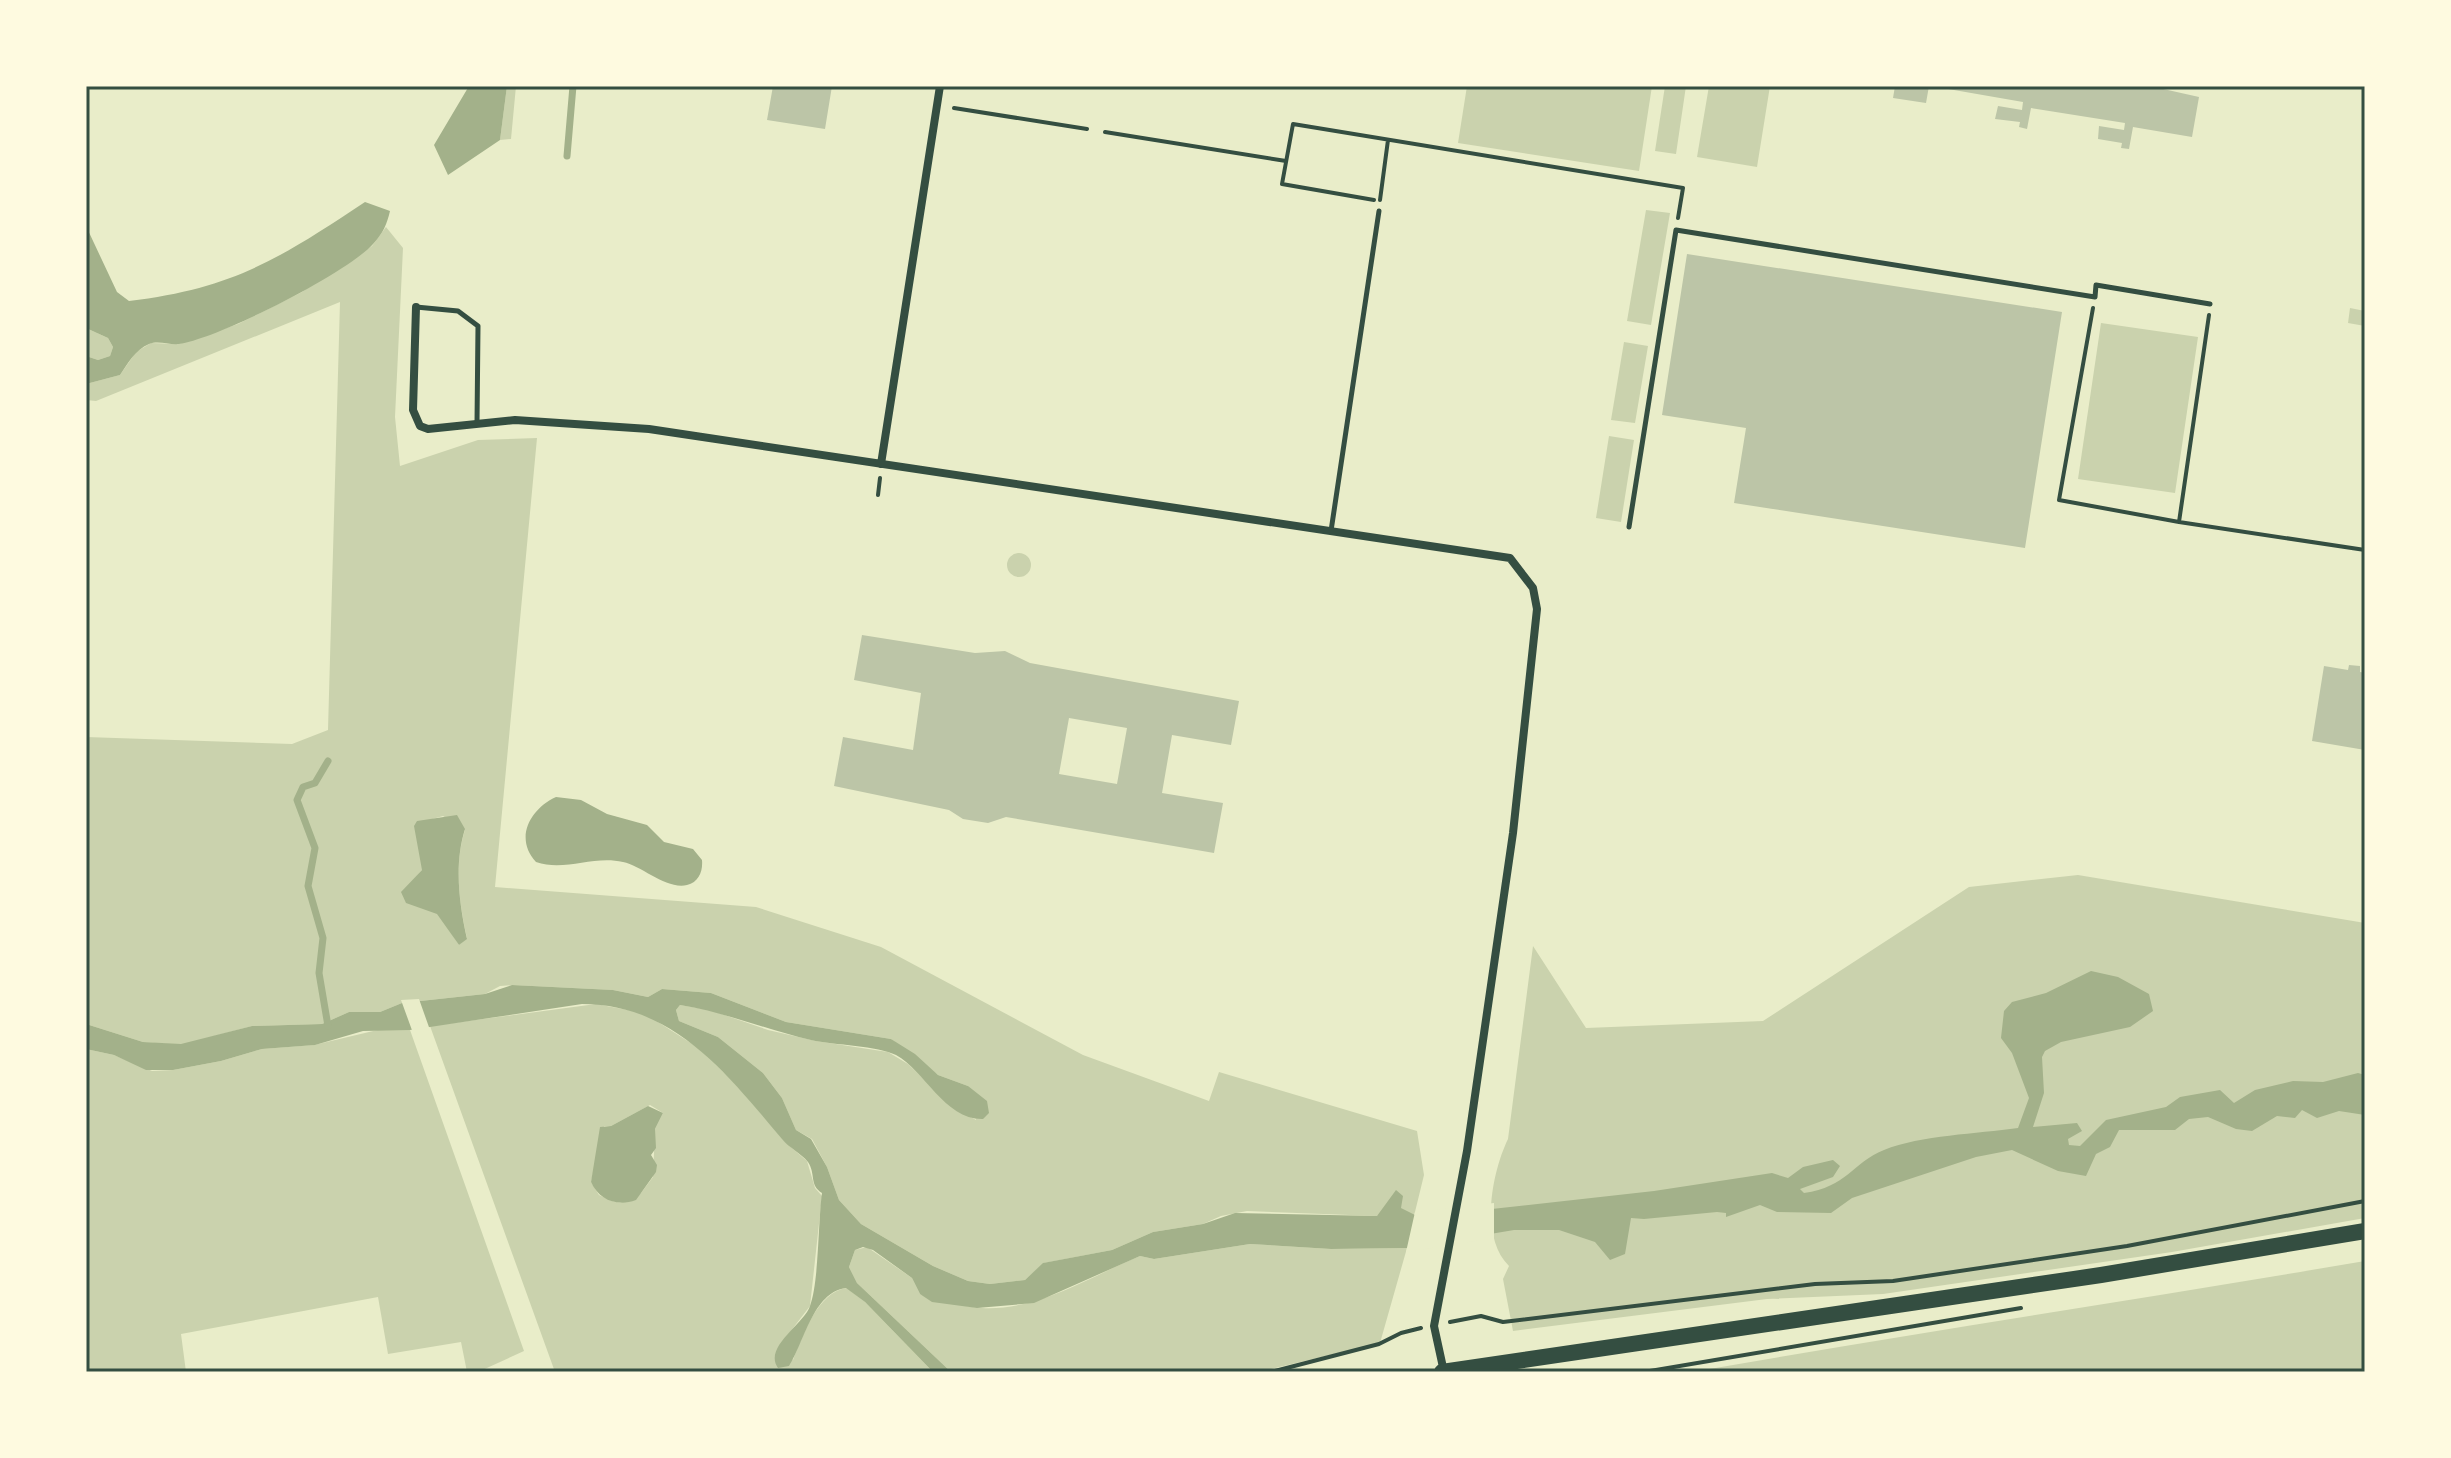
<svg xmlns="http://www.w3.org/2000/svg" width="2451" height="1458" font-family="Mulish,sans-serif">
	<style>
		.green { fill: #cad2ad; fill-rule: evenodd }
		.water { fill: #a3b18a }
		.pier { fill: #e9edc9 }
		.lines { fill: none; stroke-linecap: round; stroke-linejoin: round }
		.stream { stroke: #a3b18a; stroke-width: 7 }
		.building { fill: #bcc5a7; fill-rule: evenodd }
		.path { stroke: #344e41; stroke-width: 4 }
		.service { stroke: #344e41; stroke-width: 5 }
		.minor { stroke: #344e41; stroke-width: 8 }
		.secondary { stroke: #344e41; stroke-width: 16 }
		.neatline { fill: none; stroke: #344e41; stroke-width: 3 }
	</style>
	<rect width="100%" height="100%" fill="#e9edc9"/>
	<!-- green -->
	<path class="green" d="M507,86H516L511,139L500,140Z
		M1467,86H1652L1639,171L1458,143Z
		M1665,86H1686L1676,154L1655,151Z
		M1709,86H1770L1757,167L1697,157Z
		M1646,210L1670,213L1651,325L1627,321Z
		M386,227L403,248L395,417L400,466L478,440L537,438L495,887L756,907L881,947L1083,1055L1209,1101L1219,1072L1417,1131L1424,1175L1414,1216L1400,1208V1203L1377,1216L1247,1211L1221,1216L1203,1224L1153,1232L1112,1250L1044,1263L1025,1280L990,1284L968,1281L933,1266L861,1224L839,1200L827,1167L812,1139L796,1130L782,1098L763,1073L718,1037L679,1021L676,1010L680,1005L710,1010L768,1030L816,1041L888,1052L908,1064L952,1106L976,1120L968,1086L938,1075L891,1039L786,1022L711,993L662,989L648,997L613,990L512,985L500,986L485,994L402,1003L380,1012H349L322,1024L252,1026L181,1045L143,1042L86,1024V737L292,744L328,730L340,302L96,401L86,400V384L120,375L136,352L151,343L179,344L238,324L302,292L372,246ZM443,816L465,830C454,864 459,903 467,938L459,945L415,878L422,870L429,820Z
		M2350,308L2365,311V326L2348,323Z
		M2101,323L2198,337L2175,493L2078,479Z
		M86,328L108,338L113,347L110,356L98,360L86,356Z
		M1624,342L1648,346L1635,423L1611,420Z
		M1609,436L1634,440L1621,522L1596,518Z
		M1007 565a12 12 0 1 1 24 0a12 12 0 1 1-24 0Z
		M2078,875L2365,923V1218L2172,1252L1883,1294L1767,1299L1513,1331L1503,1279L1509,1266C1479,1237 1492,1172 1508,1139L1533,946L1586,1028L1763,1021L1969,887Z
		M596,1004L644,1013L697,1047L749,1097L785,1142L807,1161L815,1188L822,1196L810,1306L780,1345L793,1360C802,1337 818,1291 847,1288L865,1302L933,1372H555L430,1026ZM650,1105L663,1113L655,1129L653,1177L641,1193L621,1203L612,1201L599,1195L591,1182L604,1126H611Z
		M386,1028L410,1030L524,1351L478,1372H467L461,1342L388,1354L378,1297L181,1334L186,1372H86V1049L114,1055L152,1071L173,1070L221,1061L262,1049L314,1045Z
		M1250,1244L1331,1249L1407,1248L1380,1343L1258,1372H951L857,1283L849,1267L855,1250L867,1247L912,1278L920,1294C940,1299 961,1307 982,1308C1038,1311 1089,1277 1140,1256L1154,1259Z
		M2365,1261V1372H1692C1917,1333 2141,1299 2365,1261Z"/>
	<!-- water -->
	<path class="water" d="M469,86H507L500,140L448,175L434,145Z
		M365,202L390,211C387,224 383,233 374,243C348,273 219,338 179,344C169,345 158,340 149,344C135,350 128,363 120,375L86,384V356L98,360L110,356L113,347L108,338L86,328V226L117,292L129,301C234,288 279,259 365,202Z
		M556,797L581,800L607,814L647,825L664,842L693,849L702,860C703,871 699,882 687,885C667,890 642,866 623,862C593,855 565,872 536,862C514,838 530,809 556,797Z
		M457,815L465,829C454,864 459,903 467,939L459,945L437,914L406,903L401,892L422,870L414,826L417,821Z
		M2091,971L2118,977L2149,994L2153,1011L2130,1027L2061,1042L2045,1051L2042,1057L2044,1093L2033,1127L2077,1123L2082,1131L2068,1139L2069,1145L2080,1146L2106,1120L2166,1107L2180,1097L2220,1090L2234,1103L2255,1090L2293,1081L2323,1082L2358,1073L2365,1075V1115L2339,1111L2317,1118L2302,1110L2295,1118L2277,1116L2252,1131L2236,1129L2208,1117L2189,1119L2175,1130H2119L2110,1147L2096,1154L2086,1176L2058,1171L2012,1150L1976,1157L1852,1198L1831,1213L1777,1212L1760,1205L1726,1217V1213L1717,1212L1644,1219L1631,1218L1625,1254L1610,1260L1595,1242L1559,1230H1514L1407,1248L1331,1249L1250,1244L1154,1259L1140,1256L1034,1303L977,1308L932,1302L920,1294L912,1278L873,1250L863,1247L855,1250L849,1267L857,1283L951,1372H933L865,1302L846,1288C813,1292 804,1343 789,1366L778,1368C763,1347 804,1324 810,1306C819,1282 818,1222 822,1193C809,1185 816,1174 808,1162C801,1153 789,1148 782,1139C727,1074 674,1004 582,1004L410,1030L363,1031L315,1045L262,1049L221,1061L173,1070H146L114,1055L86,1049V1024L143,1042L181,1044L252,1026L322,1024L349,1012H380L402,1003L485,994L512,985L613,990L648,997L662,989L711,993L786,1022L891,1039L915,1054L938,1075L968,1086L987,1101L989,1113L983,1119C945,1120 925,1071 896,1055C878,1046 834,1045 811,1040C767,1030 725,1012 680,1005L676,1010L679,1021L718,1037L763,1073L782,1098L796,1130L811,1139L827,1167L839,1200L861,1224L933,1266L968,1281L990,1284L1025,1280L1043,1263L1112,1250L1153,1232L1203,1224L1235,1213L1377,1216L1396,1190L1403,1196L1401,1208L1419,1217L1654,1191L1772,1173L1788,1178L1803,1167L1833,1160L1840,1166L1833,1177L1800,1189L1804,1193C1847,1187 1852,1163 1884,1150C1921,1135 1977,1134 2018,1128L2029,1098L2012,1053L2001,1038L2004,1011L2012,1002L2046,993Z
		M648,1106L663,1113L655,1129L656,1148L651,1155L657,1165L656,1172L636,1200C617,1207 599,1200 591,1182L600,1127L611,1126Z"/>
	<!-- pier -->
	<path class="pier" d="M419,999L430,1030L413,1033L401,1000Z
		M1494,1203V1238L1406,1252L1415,1212Z"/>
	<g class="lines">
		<!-- stream -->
		<path class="stream" d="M567,156L573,86
			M328,761L315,783L303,787L297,800L315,848L308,886L323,938L319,973L328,1026"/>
	</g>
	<!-- building -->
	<path class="building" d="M773,86H832L825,129L767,120Z
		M1895,86L1919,89L1929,86L1926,103L1893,98Z
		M1931,86H2150L2199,97L2192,137L2133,127L2129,149L2121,148L2122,143L2098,139L2099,126L2124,130L2125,123L2031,108L2027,129L2019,127L2020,122L1995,119L1998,106L2022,110L2023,102Z
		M1687,254L2062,312L2025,548L1734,503L1746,428L1662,415Z
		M862,635L975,653L1005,651L1030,663L1239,701L1231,745L1172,735L1162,793L1223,803L1214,853L1006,817L988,823L963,819L949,810L834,786L843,737L913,750L921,693L854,680ZM1069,718L1127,728L1117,784L1059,774Z
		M2349,665L2360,666V672L2365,673V750L2312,741L2324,666L2348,670Z"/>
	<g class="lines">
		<!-- path -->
		<path class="path" d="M954,108L1087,129
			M1105,132L1286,161
			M1374,200L1282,184L1293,124L1683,188L1678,218
			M1380,200L1388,140
			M2093,308L2059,500L2179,522
			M2209,315L2179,522L2365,550
			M878,495L880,478
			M1450,1322L1481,1316L1503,1322L1815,1284L1893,1281L2127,1246L2365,1201
			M1271,1372L1379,1344L1401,1333L1421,1328
			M1644,1372L2021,1308"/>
		<!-- service -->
		<path class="service" d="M416,307L458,311L478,326L477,423
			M1629,527L1676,230L2095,297L2096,285L2210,304
			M1331,531L1379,211"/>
		<!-- minor -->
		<path class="minor" d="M416,307L413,410L420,426L428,429L515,420L649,429L1510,558L1533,588L1537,609L1513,833L1467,1151L1434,1326L1444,1372
			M881,464L940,86"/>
		<!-- secondary -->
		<path class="secondary" d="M1442,1372L2101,1275L2365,1231"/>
	</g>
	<!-- border -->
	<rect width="2451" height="1458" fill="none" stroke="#fefae0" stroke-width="176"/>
	<rect x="88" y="88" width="2275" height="1282" class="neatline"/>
</svg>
